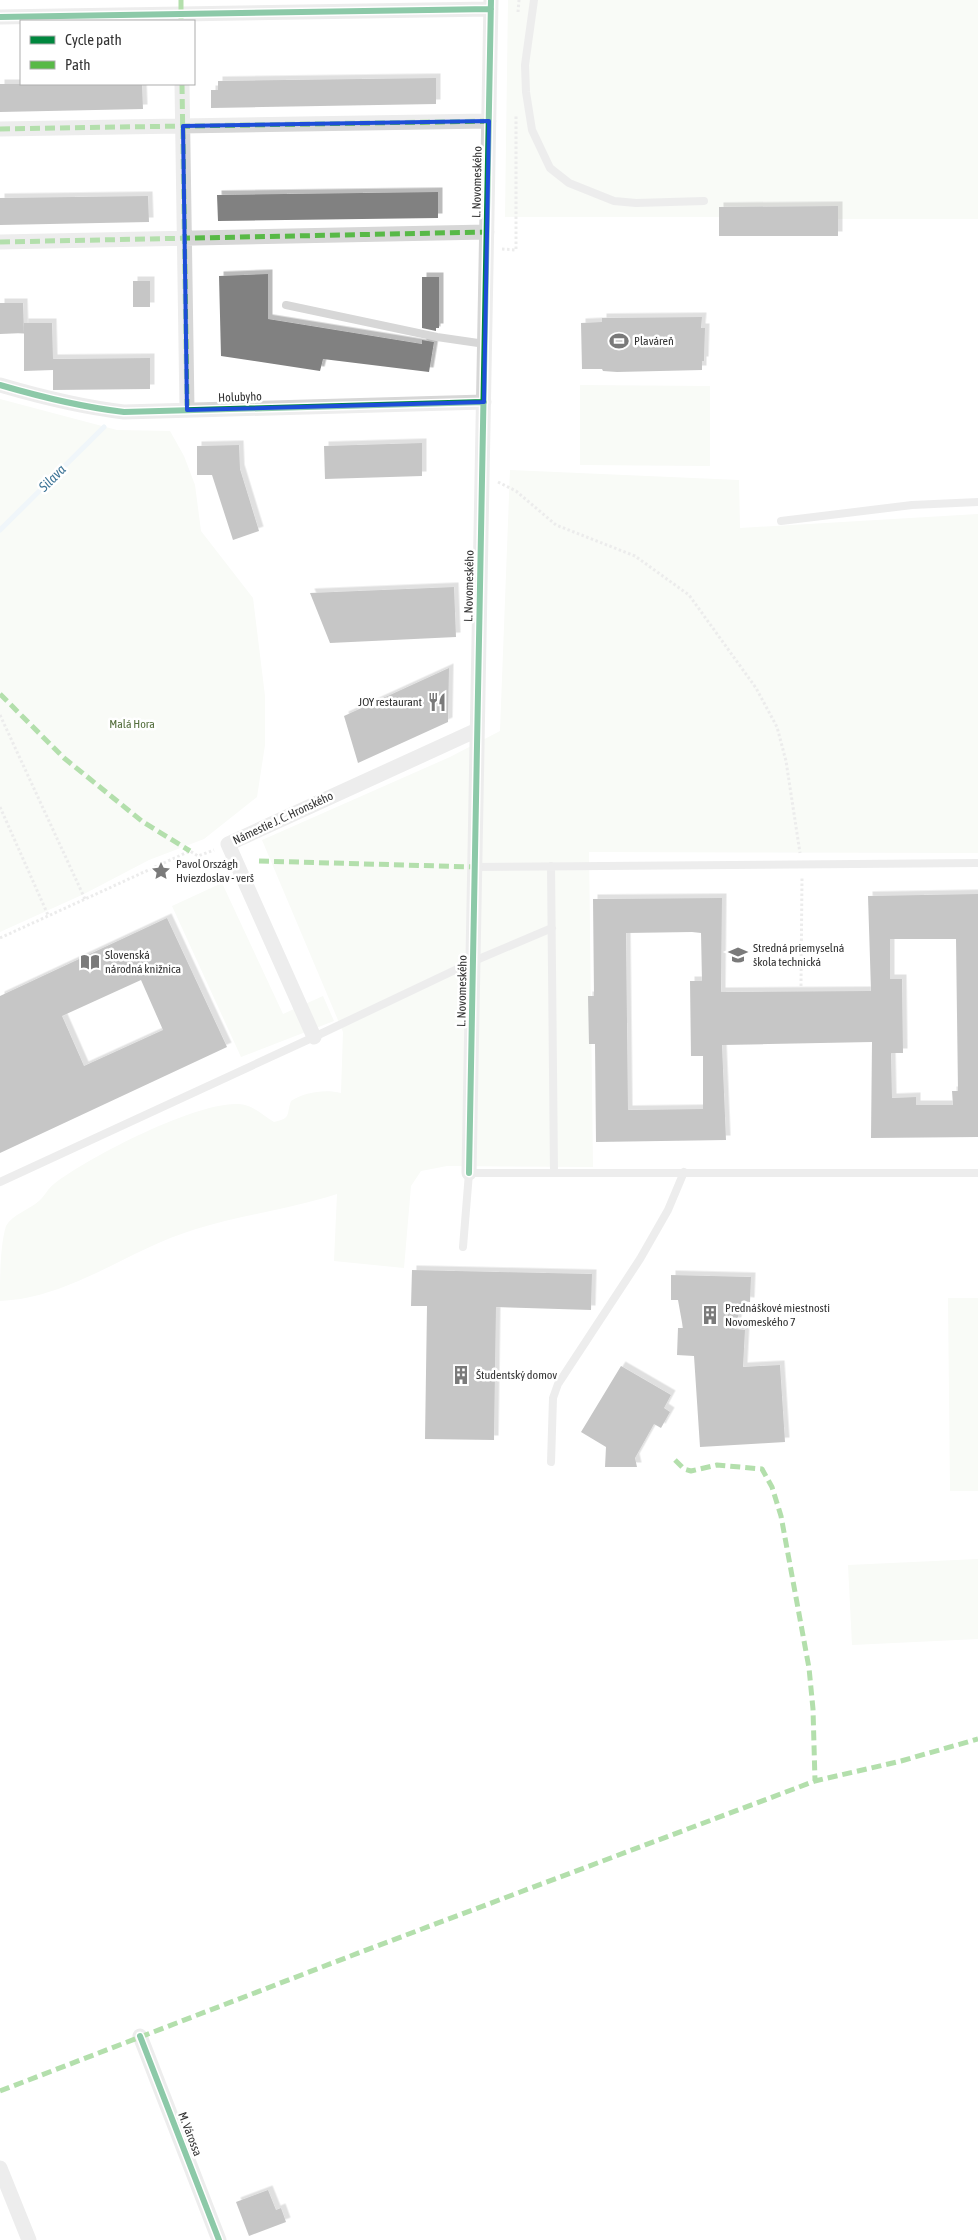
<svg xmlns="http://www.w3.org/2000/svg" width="978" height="2240" font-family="'Asap Condensed',sans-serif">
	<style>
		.green { fill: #f1f5ed }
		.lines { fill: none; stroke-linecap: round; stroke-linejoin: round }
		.stream { stroke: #ddebf3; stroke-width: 5 }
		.building { fill: #818181; fill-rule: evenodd; filter: url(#shadow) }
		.path { stroke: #d6d6d6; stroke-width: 3; stroke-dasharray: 2.5 2.5; stroke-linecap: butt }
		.service { stroke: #d7d7d7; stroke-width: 8 }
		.minor { stroke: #d7d7d7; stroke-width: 15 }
		.quiet { stroke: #58b947; stroke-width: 5; stroke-dasharray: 10 5; stroke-linecap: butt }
		.cycleway-casing { stroke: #fff; stroke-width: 9 }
		.cycleway { stroke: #00873e; stroke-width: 6 }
		.marked { fill: none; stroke: #1d4ed8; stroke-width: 4; stroke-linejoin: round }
		.labels { text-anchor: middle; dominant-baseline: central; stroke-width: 5; stroke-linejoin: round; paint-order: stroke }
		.street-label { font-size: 12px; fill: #333; stroke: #fff }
		.poi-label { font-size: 12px; fill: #333; stroke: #fff; text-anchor: start }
		.park-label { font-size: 12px; fill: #56703f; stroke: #fff }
		.water-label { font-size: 14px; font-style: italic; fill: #3f7597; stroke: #fff }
	</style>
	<defs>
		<filter id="shadow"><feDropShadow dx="4.5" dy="-4.5" stdDeviation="0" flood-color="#0004"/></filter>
	</defs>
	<rect width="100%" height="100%" fill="#fff"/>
	<!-- green -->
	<path class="green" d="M508,0H978V219H838V206L720,207L719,217H505Z
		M580,385L710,386V466L580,465Z
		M0,399L117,430L170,431L184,456L195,485L201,531L253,598L265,696V745L257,797L204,839L149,860L84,894L0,932Z
		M510,470L739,480L740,528L978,514V853L589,852L593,1167L447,1166L421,1171L411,1186L404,1268L334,1261L337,1194C290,1209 242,1215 196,1229C129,1249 71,1298 0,1301C0,1278 0,1246 6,1226C12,1215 30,1209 39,1201C45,1196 48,1188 54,1184C85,1159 207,1095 245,1105C256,1108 264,1116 274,1122C292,1118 286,1115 291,1101C305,1092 325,1089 341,1093L343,1032L262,840L450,757L500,731Z
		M222,883L283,1014L323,996L334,1021L241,1057L172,906Z
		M948,1298H978V1491H950Z
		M978,1559V1639L852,1645L848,1565Z"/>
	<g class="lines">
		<!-- stream -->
		<path class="stream" d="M0,530L104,427"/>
	</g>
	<!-- building -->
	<path class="building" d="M436,78V104L211,108V90H218V81Z
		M0,84H142L143,109L0,112Z
		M438,192V218L218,221L217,195Z
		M148,196L149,222L0,225V198Z
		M838,206V236H719V207Z
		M268,274V319L422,344V340L434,342L429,372L323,359L320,371L221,356L219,276Z
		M422,277H439V328H436V331L422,328Z
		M133,281H150V307H133Z
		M0,303H23L24,333L0,334Z
		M702,317L701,328H705L704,361H702V370L617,372L603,371L602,369H582L581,323L602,322V318Z
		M24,323H52L53,359L150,358V389L53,390V370L24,371Z
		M422,443V476L325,479L324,446Z
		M239,445L240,469L259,531L233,540L212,475H197V446Z
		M454,587L456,637L330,643L310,593Z
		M449,668L448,722L358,763L344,716Z
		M978,894V1137L871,1138L872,1042L722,1045L726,1140L596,1142L595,1044H589L588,996H594L593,899L722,898L721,992L871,991L868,896ZM692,932L701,933L702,981H690L691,1056H703V1109L628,1110L626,933ZM890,939H956L958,1091H952L953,1105H916V1097L892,1098L891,1053H903L902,979H890Z
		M167,918L227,1047L0,1153V996ZM141,980L163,1030L84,1066L62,1016Z
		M412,1270L592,1274L591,1310L496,1307L494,1440L425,1439L427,1306H411Z
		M671,1275L751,1277L750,1302L742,1301L735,1329L745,1330L743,1367L780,1365L785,1442L700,1447L694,1356L677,1355L678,1328H683L678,1300H671Z
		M621,1366L671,1395L664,1408L670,1412L661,1428L654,1424L635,1458L637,1467H605L606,1447L581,1432Z
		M268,2190L276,2210L281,2208L286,2222L249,2236L236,2202Z"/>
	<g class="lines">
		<!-- path -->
		<path class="path" d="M518,12L519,0
			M502,249L516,250V116
			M498,482L516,491L556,525L635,556L689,595L756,688L777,727L786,761L800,853
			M0,715L85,899
			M0,807L48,915
			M0,938L190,851L198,856L214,850
			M801,986L802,877"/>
		<!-- service -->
		<path class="service" d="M534,0L525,65L526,92L532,130L550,168L569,183L614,201L636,203L704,201
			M286,305L437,337L485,344
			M781,521L912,505L978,502
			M551,866L554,1173
			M476,867L978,863
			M0,1182L314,1037L474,961L552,928
			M463,1247L469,1173H978
			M551,1462L553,1398L558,1384L640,1259L668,1210L684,1172"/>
		<!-- minor -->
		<path class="minor" d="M0,17L491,9
			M182,84L187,410
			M0,129L489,121
			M0,242L487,232
			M0,385C41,397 81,407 124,412L484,402
			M314,1037L228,844L477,730
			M469,1173L491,0
			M140,2036L219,2240
			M0,2168L29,2240"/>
		<!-- quiet -->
		<path class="quiet" d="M181,0V19
			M182,84L187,410
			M0,129L489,121
			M0,242L487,232
			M0,694L64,758L143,822L190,851
			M259,861L476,867
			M675,1460L684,1469L691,1471L717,1465L762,1469L772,1487L781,1516L809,1668L813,1709L815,1781
			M0,2091L361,1952L815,1781L901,1761L978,1739"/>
		<!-- cycleway casing -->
		<g class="cycleway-casing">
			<path id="cycleway" d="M0,17L491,9
				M0,385C41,397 81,407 124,412L484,402
				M469,1173L491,0
				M140,2036L219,2240"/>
		</g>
		<!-- cycleway -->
		<use href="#cycleway" class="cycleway"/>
	</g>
	<!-- marked area -->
	<path d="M0 0H978V2240H0ZM489,121L484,402L187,410L183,126Z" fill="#fff" fill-opacity=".55" fill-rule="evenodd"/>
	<path class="marked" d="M489,121L484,402L187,410L183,126Z"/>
	<!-- icons -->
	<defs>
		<g id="stadium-bare" transform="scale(1.5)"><path d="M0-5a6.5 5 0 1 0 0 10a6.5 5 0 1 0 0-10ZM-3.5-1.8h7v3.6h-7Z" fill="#7a7a7a" stroke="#fff" stroke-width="2.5" paint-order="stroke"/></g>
		<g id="restaurant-bare" transform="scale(1.5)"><path d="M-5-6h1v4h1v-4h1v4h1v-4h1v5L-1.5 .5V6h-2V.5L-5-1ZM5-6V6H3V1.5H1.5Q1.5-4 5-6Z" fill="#7a7a7a" stroke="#fff" stroke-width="2.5" paint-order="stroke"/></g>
		<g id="sight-bare" transform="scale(1.5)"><path d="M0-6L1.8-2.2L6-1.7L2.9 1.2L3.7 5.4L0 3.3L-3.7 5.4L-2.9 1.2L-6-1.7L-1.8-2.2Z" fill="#7a7a7a" stroke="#fff" stroke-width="2.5" paint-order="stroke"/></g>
		<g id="school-bare" transform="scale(1.5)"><path d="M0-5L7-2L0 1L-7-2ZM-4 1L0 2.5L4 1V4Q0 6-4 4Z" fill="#7a7a7a" stroke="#fff" stroke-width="2.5" paint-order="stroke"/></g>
		<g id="library-bare" transform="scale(1.5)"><path d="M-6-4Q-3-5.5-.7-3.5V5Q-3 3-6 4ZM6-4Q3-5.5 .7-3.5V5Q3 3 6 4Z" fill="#7a7a7a" stroke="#fff" stroke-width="2.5" paint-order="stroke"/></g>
		<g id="building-bare" transform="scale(1.5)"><path d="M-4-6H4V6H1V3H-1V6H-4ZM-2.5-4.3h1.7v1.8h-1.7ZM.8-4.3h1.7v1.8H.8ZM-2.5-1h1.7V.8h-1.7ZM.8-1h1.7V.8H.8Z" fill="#7a7a7a" stroke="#fff" stroke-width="2.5" paint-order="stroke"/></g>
	</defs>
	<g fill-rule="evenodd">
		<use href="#stadium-bare" x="619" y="341"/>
		<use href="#restaurant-bare" x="437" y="702"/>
		<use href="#sight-bare" x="161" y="871"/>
		<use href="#school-bare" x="738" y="955"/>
		<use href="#library-bare" x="90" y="962"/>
		<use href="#building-bare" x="710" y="1315"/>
		<use href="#building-bare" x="461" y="1375"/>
	</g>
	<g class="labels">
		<!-- street labels -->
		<g class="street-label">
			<text transform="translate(477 182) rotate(-89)">L. Novomeského</text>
			<text transform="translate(240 397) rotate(-2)">Holubyho</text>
			<text transform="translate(469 586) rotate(-89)">L. Novomeského</text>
			<text transform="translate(283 818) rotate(-25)">Námestie J. C. Hronského</text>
			<text transform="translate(462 991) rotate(-89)">L. Novomeského</text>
			<text transform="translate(190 2134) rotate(69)">M. Várossa</text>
		</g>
		<!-- poi labels -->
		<g class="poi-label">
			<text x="634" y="341">Plaváreň</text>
			<text x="422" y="702" text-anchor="end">JOY restaurant</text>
			<text x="176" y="864">Pavol Országh<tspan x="176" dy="14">Hviezdoslav - verš</tspan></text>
			<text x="753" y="948">Stredná priemyselná<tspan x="753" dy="14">škola technická</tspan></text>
			<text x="105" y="955">Slovenská<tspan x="105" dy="14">národná knižnica</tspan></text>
			<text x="725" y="1308">Prednáškové miestnosti<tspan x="725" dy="14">Novomeského 7</tspan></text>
			<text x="476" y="1375">Študentský domov</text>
		</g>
		<!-- park labels -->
		<g class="park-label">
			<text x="132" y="724">Malá Hora</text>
		</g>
		<!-- water labels -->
		<g class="water-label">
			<text transform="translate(52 478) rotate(-45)">Silava</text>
		</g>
	</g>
	<!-- legend -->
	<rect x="20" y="20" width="175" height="65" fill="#ffffff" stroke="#adadad"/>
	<rect x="30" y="36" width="25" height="8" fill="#00873e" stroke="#adadad"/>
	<text x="65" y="45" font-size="15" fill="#333333">Cycle path</text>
	<rect x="30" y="61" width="25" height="8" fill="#58b947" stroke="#adadad"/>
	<text x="65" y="70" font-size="15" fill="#333333">Path</text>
</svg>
